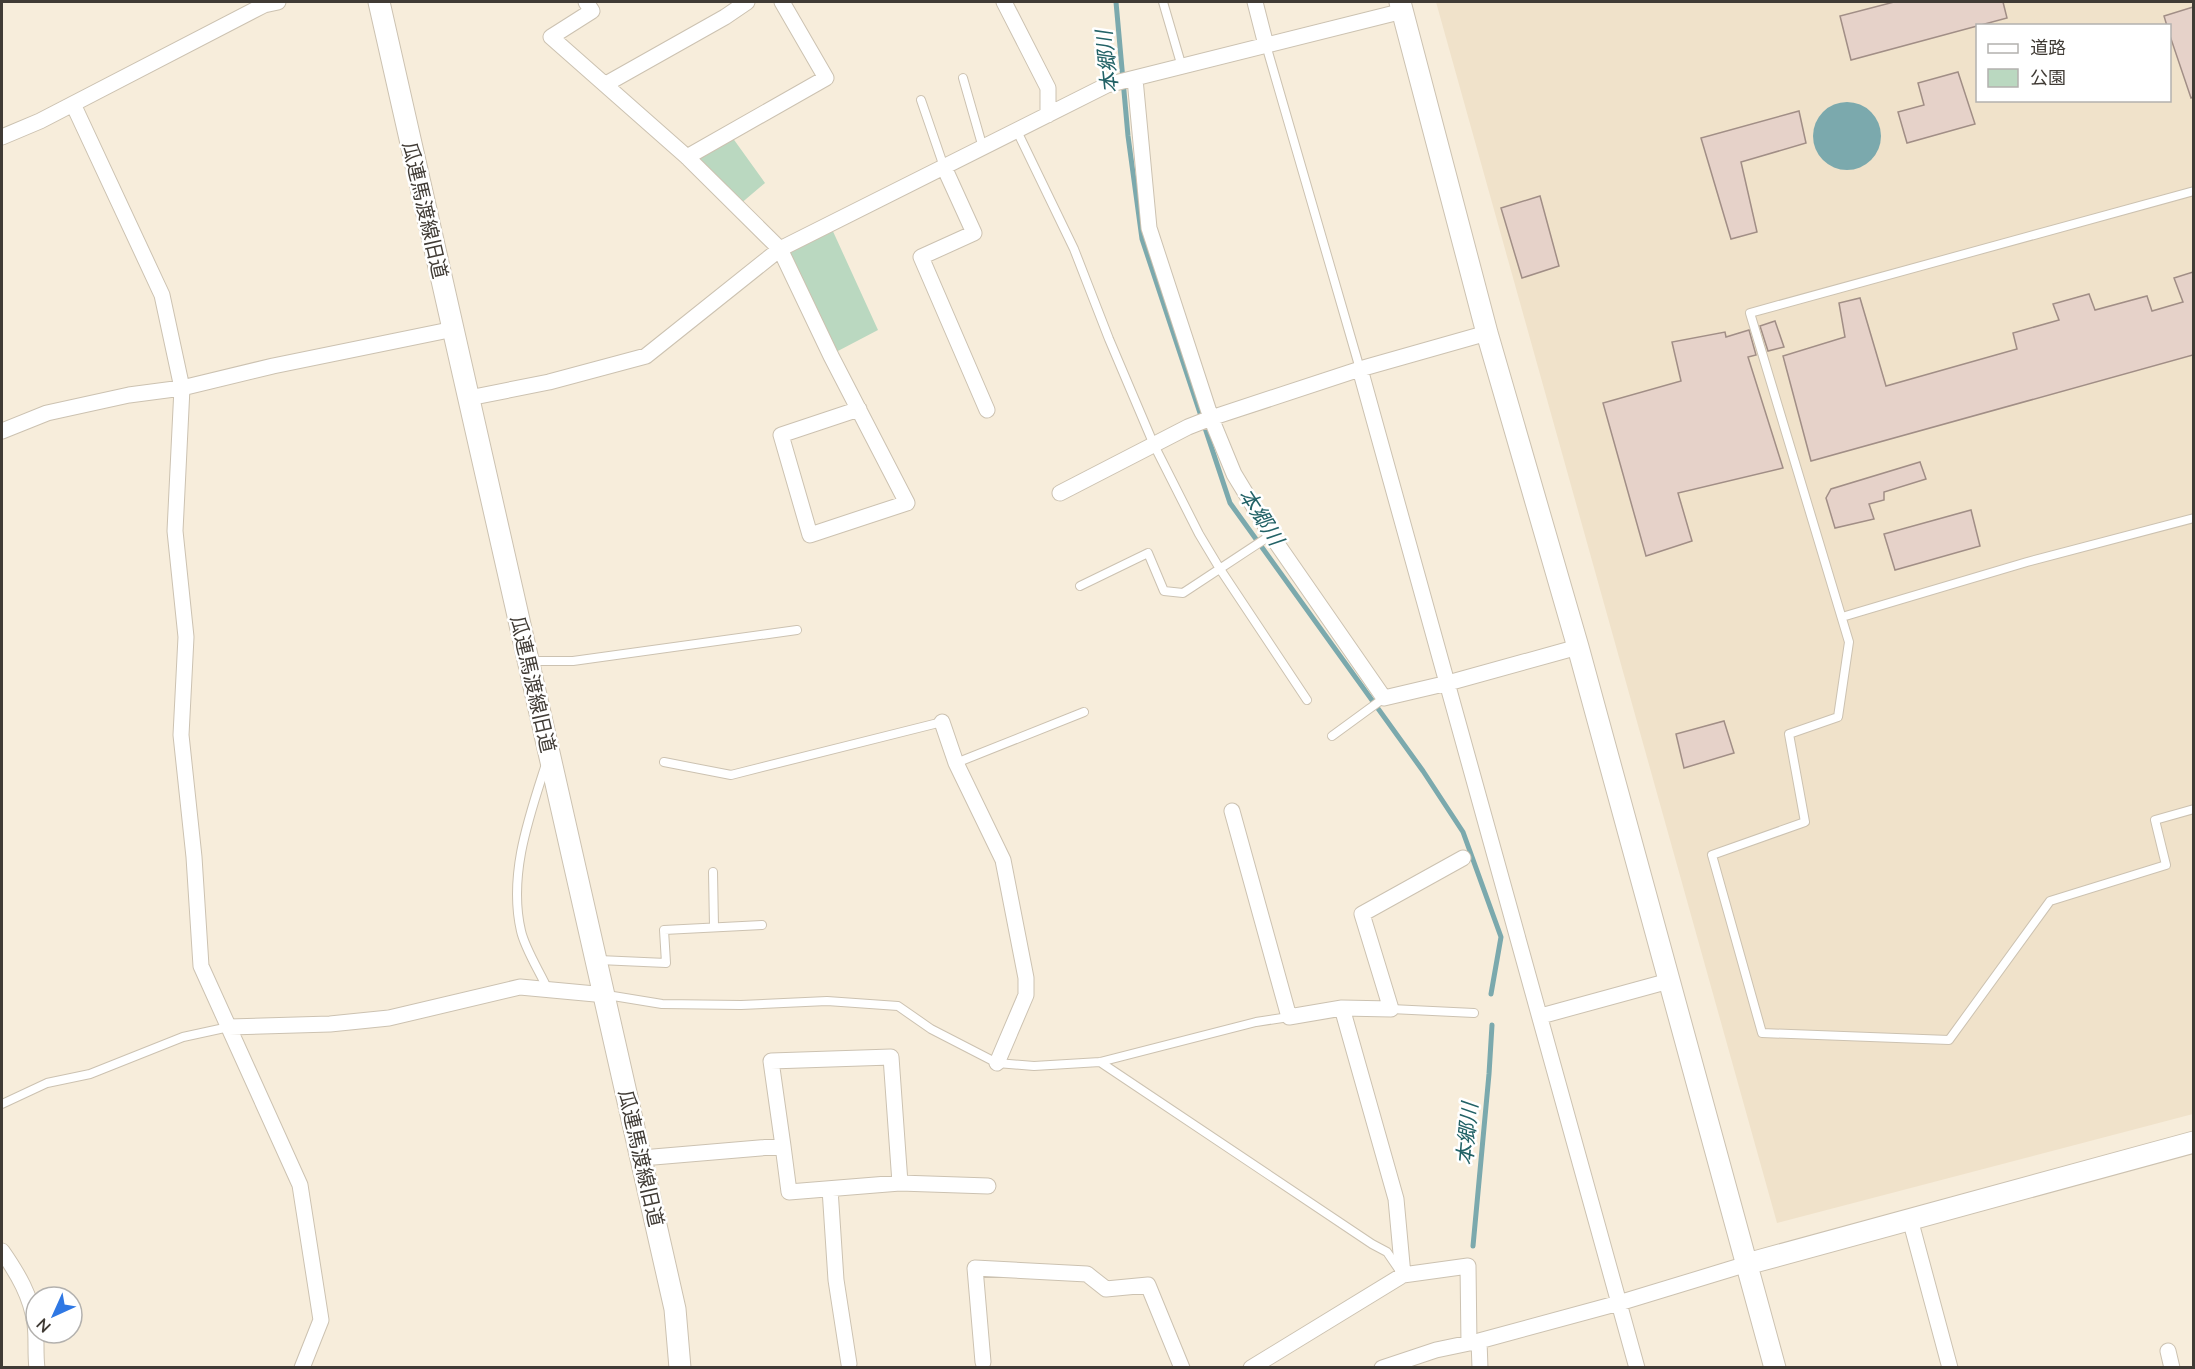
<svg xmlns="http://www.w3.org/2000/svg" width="2195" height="1369" font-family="Lato,'Noto Sans JP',sans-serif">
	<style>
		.built { fill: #f0e2ca; fill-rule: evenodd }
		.green { fill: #bad8c0 }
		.water { fill: #7ba9ad }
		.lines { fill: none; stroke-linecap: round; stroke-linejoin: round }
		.stream { stroke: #7ba9ad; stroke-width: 5 }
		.building { fill: #e6d2c9; stroke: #a18e86; stroke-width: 1.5 }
		.lane-casing { stroke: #ccc2b1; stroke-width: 10 }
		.street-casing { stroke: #ccc2b1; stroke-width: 17 }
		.secondary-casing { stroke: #ccc2b1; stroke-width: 23 }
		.lane { stroke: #fff; stroke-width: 8 }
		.street { stroke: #fff; stroke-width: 15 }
		.secondary { stroke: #fff; stroke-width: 21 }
		.labels { text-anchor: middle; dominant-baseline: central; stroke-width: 5; stroke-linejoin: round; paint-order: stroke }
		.street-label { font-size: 20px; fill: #403b35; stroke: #fff }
		.water-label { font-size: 21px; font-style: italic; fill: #226266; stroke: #fff }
	</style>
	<rect width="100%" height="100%" fill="#f7eddb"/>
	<!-- built -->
	<path class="built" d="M1436,2H2193V1114L1777,1223ZM1978,26H2170V100H1978Z"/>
	<!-- green -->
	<path class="green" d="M732,137L765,183L739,205L694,160Z
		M831,227L878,330L836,352L786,252Z"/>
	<!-- water -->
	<path class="water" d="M1813 136a34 34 0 1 1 68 0a34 34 0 1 1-68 0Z"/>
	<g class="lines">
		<!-- stream -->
		<path class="stream" d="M1116,2L1128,136L1142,239L1230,503L1423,771L1463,832L1501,937L1491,994
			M1473,1246L1489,1074L1492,1025"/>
	</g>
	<!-- building -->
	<path class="building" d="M1894,2H2003L2007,18L1851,60L1840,16Z
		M2193,7V97L2191,98L2169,33V26H2167L2164,16Z
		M1958,72L1975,124L1907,143L1898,112L1924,105L1918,83Z
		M1799,111L1806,143L1741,162L1757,232L1731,239L1701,138Z
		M1540,196L1559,266L1522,278L1501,208Z
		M2193,272V355L1811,461L1783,356L1845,337L1839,303L1860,298L1886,386L2017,349L2013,333L2059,320L2053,304L2089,294L2095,310L2147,296L2152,311L2183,302L2174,278Z
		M1775,321L1784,347L1768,351L1760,326Z
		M1749,330L1756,355L1748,357L1783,468L1678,493L1692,541L1646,556L1603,403L1681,381L1672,342L1725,332L1726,337Z
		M1920,462L1926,479L1884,492V500L1869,504L1874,519L1835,528L1826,498L1831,489Z
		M1971,510L1980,546L1895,570L1884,534Z
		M1724,721L1734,753L1684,768L1676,734Z"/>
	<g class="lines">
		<!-- lane casing -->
		<g class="lane-casing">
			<path id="lane" d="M1163,2L1182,67
				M1266,45L1360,369
				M963,78L983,148
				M921,100L944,167
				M1017,131L1074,249L1109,339L1154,445L1199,534L1220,569L1307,700
				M2194,191L1750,313L1849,642L1838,717L1789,734L1805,822L1712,855L1762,1033L1949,1040L2050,901L2166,865L2155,820L2194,809
				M1080,586L1148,553L1164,591L1183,593L1271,535
				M1842,617L2027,562L2194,518
				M531,661H573L797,630
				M1332,736L1384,698
				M664,762L731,775L942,722
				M956,763L1084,712
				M546,764C529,817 508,875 521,931C525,949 540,972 548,990
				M713,872L714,927
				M599,960L666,963L664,930L762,925
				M607,995L662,1004L741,1005L827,1001L898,1006L931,1029L997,1063L1034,1066L1100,1062L1256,1022L1289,1017
				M1391,1009L1474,1013
				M1100,1062L1372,1244L1387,1252L1400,1271
				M2,1104L47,1083L90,1074L183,1037L229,1027"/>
		</g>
		<!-- street casing -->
		<g class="street-casing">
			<path id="street" d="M586,2L592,11L551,37L687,157L780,249L831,356L907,503L810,535L781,435L859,409
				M1004,2L1048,88V115
				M1255,2L1266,45
				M1135,79L1149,228L1211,418L1234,474L1271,535L1384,698L1448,683L1578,647
				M606,84L725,17L747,2
				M73,104L162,295L182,388L175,531L186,637L181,735L194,857L201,966L300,1185L321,1320L302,1368
				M2,137L40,121L264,5L278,2
				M687,157L826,78L782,2
				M944,167L974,233L921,257L987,410
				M1360,369L1637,1368
				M469,398L549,382L646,356L780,249L1107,85L1403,11
				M2,431L47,413L129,395L182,388L273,366L454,329
				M1060,493L1188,427L1211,418L1360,369L1487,333
				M942,722L956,763L1003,860L1026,978V995L997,1063
				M1232,811L1289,1017L1342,1008L1391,1009L1362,914L1463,858
				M1342,1008L1396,1199L1403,1275
				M1541,1016L1669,981
				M229,1027L330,1024L389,1018L520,987L606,995
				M642,1158L783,1146L789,1192L900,1183L891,1057L771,1061L783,1146
				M900,1183L988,1186
				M830,1189L836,1280L849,1364
				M1910,1219L1950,1368
				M2,1251C18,1274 31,1296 35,1324C37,1338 35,1353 37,1368
				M1479,1341L1480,1368
				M2168,1351L2172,1368
				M983,1362L975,1268L1087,1274L1106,1289L1148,1285L1182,1368
				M1251,1368L1403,1275L1468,1266L1469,1343
				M1382,1368L1436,1350L1479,1341L1619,1303L1747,1264"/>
		</g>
		<!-- secondary casing -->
		<g class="secondary-casing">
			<path id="secondary" d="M379,2L675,1309L680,1368
				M1400,2L1487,333L1578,647L1775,1368
				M1747,1264L2194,1142"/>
		</g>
		<!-- lane -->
		<use href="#lane" class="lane"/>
		<!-- street -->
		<use href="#street" class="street"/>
		<!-- secondary -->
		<use href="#secondary" class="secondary"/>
	</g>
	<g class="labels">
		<!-- street labels -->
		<g class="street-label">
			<text transform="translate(426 210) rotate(77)">瓜連馬渡線旧道</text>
			<text transform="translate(534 684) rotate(77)">瓜連馬渡線旧道</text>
			<text transform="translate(642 1158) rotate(77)">瓜連馬渡線旧道</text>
		</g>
		<!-- water labels -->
		<g class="water-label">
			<text transform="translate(1106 62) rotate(-96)">本郷川</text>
			<text transform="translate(1262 516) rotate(57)">本郷川</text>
			<text transform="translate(1466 1134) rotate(-85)">本郷川</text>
		</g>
	</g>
	<!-- border -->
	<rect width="2195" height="1369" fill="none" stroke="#403b35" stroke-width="6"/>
	<!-- legend -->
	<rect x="1976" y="24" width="195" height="78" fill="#ffffff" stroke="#b3b1ae" stroke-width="1.5"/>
	<rect x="1988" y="44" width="30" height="9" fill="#ffffff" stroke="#b3b1ae" stroke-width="1.5"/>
	<text x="2030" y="54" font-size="18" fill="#403b35">道路</text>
	<rect x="1988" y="69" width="30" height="18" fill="#bad8c0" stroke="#b3b1ae" stroke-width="1.5"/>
	<text x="2030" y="84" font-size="18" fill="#403b35">公園</text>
	<!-- north arrow -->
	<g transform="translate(54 1315) rotate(225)"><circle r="28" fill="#ffffff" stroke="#b3b1ae" stroke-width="1.5"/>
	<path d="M0-4.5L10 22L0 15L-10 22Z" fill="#2f78e4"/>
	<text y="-9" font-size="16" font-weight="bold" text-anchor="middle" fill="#403b35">N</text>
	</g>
</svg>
